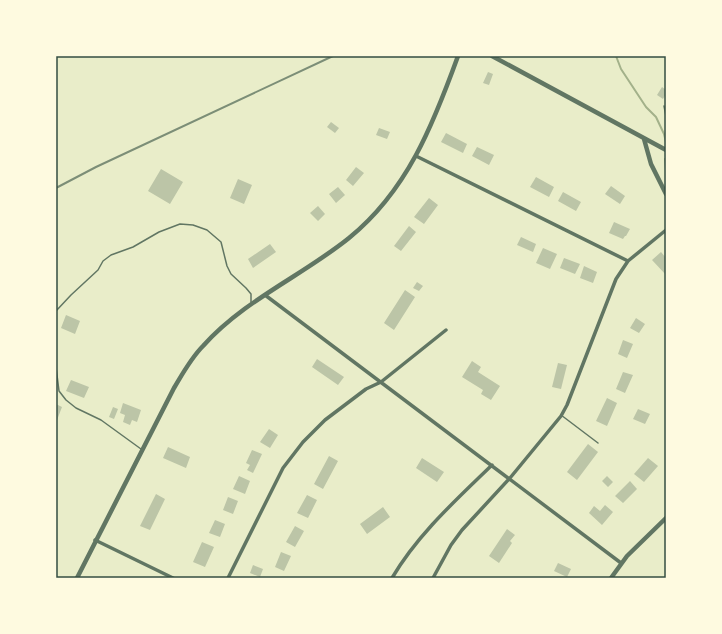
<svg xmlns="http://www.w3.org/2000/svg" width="722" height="634" font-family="Jost,sans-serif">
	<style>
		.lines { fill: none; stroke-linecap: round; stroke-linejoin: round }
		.stream { stroke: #a3b18a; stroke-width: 2 }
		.building { fill: #bcc5a7 }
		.service { stroke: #617663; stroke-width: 1.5 }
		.minor { stroke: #617663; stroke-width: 3.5 }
		.tertiary { stroke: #617663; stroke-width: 4.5 }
		.rail { stroke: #7c8e77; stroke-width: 2 }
		.neatline { fill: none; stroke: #344e41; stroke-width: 1.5 }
	</style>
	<rect width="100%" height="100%" fill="#e9edc9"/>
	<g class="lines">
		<!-- stream -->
		<path class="stream" d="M616,56L621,69L646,107L656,117L664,134L666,142
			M665,159L666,170"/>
	</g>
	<!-- building -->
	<path class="building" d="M488,72L493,74L489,85L483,83Z
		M662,87L666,90V94L663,99L657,95Z
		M331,122L339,128L335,133L327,127Z
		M379,128L390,132L387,139L376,135Z
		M446,133L467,144L463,153L441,142Z
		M477,147L494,155L489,165L472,156Z
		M356,167L364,173L353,186L346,180Z
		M161,169L183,182L170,204L148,191Z
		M536,177L554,187L549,197L530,187Z
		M238,179L252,185L244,204L230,198Z
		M611,186L625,196L620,204L605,194Z
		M338,187L345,195L336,203L329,194Z
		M563,192L581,202L576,211L558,201Z
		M429,198L438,205L424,224L414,217Z
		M318,206L325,214L318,221L310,213Z
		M614,222L630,229L626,236H625L623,239L609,233Z
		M409,226L416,232L401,251L394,246Z
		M521,237L536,244L533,252L517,245Z
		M270,244L276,252L253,268L248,259Z
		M543,248L557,254L550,269L536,263Z
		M661,252L666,258V275L652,260Z
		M564,258L580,264L575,274L560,268Z
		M584,266L597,272L593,283L580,278Z
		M417,282L423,286L419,291L413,288Z
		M405,290L415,297L394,330L384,323Z
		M66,315L80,321L75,334L61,328Z
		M636,318L645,324L639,333L630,328Z
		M623,340L633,344L627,358L618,354Z
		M317,359L344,377L338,385L312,367Z
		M472,361L481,367L478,372L500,386L491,400L481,394L483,390L462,377Z
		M558,363L567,365L561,389L552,387Z
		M623,372L633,375L625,393L616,389Z
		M71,380L89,387L84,398L66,391Z
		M607,398L617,403L607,426L596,421Z
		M123,403L141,410L137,422L132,420L130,425L123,422L125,415L120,413Z
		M56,404L62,407L57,420L56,419Z
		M113,407L118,409L114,419L109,417Z
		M638,409L650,414L645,424L633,419Z
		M269,429L278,435L270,448L260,442Z
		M588,444L598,452L577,480L567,472Z
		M168,447L190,457L186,468L163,458Z
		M252,450L262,454L253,473L247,470L250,465L246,463Z
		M329,456L338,461L323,489L314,484Z
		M422,458L444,472L437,482L416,468Z
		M648,458L658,466L644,482L634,474Z
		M239,476L250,481L245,494L233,489Z
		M607,476L613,482L608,487L602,481Z
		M630,481L637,489L623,503L615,496Z
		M156,494L165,499L150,530L140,526Z
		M307,495L317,500L308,518L297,513Z
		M228,497L238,501L233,514L223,510Z
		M605,505L613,512L602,525L589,513L594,506L600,511Z
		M383,507L390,517L367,534L360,524Z
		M215,520L225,524L220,537L209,533Z
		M295,526L304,531L295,547L286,542Z
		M507,529L515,535L510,541L512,543L499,563L489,556Z
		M202,542L214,547L205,567L193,562Z
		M281,552L291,556L284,571L275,567Z
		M558,563L571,569L567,577L554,571Z
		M253,565L263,569L260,577L250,573Z"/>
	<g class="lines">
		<!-- service -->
		<path class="service" d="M664,106L666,116
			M56,311L71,295L98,270L103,261L111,255L133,247L159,232L180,224L193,225L207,230L221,242L227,266L231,274L246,288L251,294V302
			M56,367L59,391L66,400L76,408L101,420L141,449
			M561,415L598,443"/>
		<!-- minor -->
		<path class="minor" d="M416,156L628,261
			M265,295L621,563
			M95,540L173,578
			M228,578L283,468L303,442L325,420L366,389L381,382L446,330
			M392,578C418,534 456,500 492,465
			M433,578L451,545L462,530L510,478L561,416L567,405L616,279L628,261L666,230"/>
		<!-- tertiary -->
		<path class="tertiary" d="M492,56L666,150
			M644,139L651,164L666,194
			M77,578L174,388C183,373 191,358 203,346C244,300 302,276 349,238C407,191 433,125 458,56
			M611,578L627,556L666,518"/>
		<!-- rail -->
		<path class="rail" d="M56,188L96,167L333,56"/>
	</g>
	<!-- border -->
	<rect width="722" height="634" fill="none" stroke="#fefae0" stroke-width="114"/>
	<rect x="57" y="57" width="608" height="520" class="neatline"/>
</svg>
